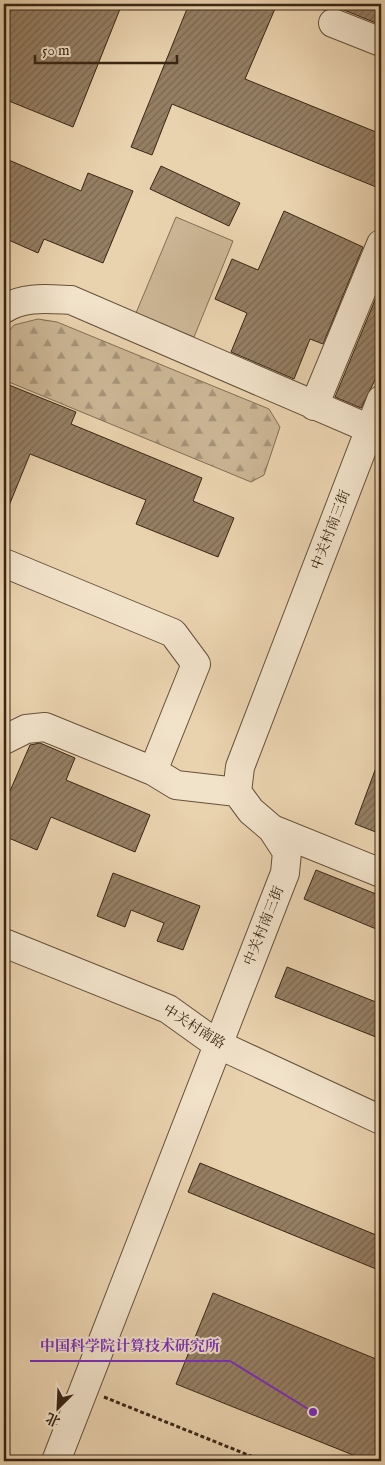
<svg xmlns="http://www.w3.org/2000/svg" width="385" height="1465" font-family="'IM FELL English','Noto Serif SC',serif">
	<style>
		.forest { fill: url(#forest-firs); stroke: #826e54 }
		.pitch { fill: #cbb594; stroke: #826e54 }
		.building { fill: url(#building-hatch); stroke: #392614 }
		.lines { fill: none; stroke-linecap: round; stroke-linejoin: round }
		.minor-casing { stroke: #65513a; stroke-width: 30 }
		.path { stroke: #392614; stroke-width: 3; stroke-dasharray: 4 2.5; stroke-linecap: butt }
		.minor { stroke: #f1e2ca; stroke-width: 28 }
		.labels { text-anchor: middle; dominant-baseline: central; stroke-width: 4; stroke-linejoin: round; paint-order: stroke }
		.street-label { font-size: 14px; fill: #392614; stroke: #f1e2ca }
		.leader { fill: none; stroke: #7b2cbf; stroke-width: 2 }
		.callout-dot { fill: #7b2cbf; stroke: #f1e2ca; stroke-width: 2 }
		.callout-label { font-size: 15px; text-anchor: middle; font-weight: bold; fill: #7b2cbf; stroke: #f1e2ca; stroke-width: 4; stroke-linejoin: round; paint-order: stroke }
	</style>
	<defs>
		<pattern id="forest-firs" width="22" height="20" patternUnits="userSpaceOnUse" patternTransform="scale(1.25)"><rect width="22" height="20" fill="#cbb594"/><path d="M5 1l3.5 6h-7zM16 11l3.5 6h-7z" fill="#a69378"/></pattern>
		<pattern id="building-hatch" width="6" height="6" patternUnits="userSpaceOnUse" patternTransform="scale(1.25)"><rect width="6" height="6" fill="#957f64"/><path d="M-1 1l2-2M0 6l6-6M5 7l2-2" fill="none" stroke="#7b6851"/></pattern>
	</defs>
	<rect width="100%" height="100%" fill="#e9d2ae"/>
	<filter id="stains"><feTurbulence type="fractalNoise" baseFrequency=".004" numOctaves="4"/><feColorMatrix values="0 0 0 0 .2 0 0 0 0 .09 0 0 0 0 .02 0 0 0 .5 -.17"/></filter>
	<radialGradient id="worn" r=".72"><stop offset=".6" stop-color="#630" stop-opacity="0"/><stop offset="1" stop-color="#630" stop-opacity=".3"/></radialGradient>
	<!-- forest -->
	<path class="forest" d="M38,319L57,322L269,409L280,427L264,475L251,482L4,380V337L14,325Z"/>
	<!-- pitch -->
	<path class="pitch" d="M176,217L233,241L194,337L136,313Z"/>
	<!-- building -->
	<path class="building" d="M4,4H122L73,127L4,99Z
		M189,4H277L245,79L381,134V189L172,104L152,155L131,147Z
		M309,4H381V25L339,8H331L324,10Z
		M4,158L81,191L88,173L133,191L103,263L44,239L38,253L4,238Z
		M161,166L240,203L229,226L150,189Z
		M284,211L363,247L323,344L310,339L294,379L231,352L247,313L215,299L232,259L258,270Z
		M380,288L381,368L361,408L335,397Z
		M4,383L76,412L71,424L202,478L193,501L234,518L218,557L136,524L146,500L30,454L4,518Z
		M40,743L75,758L66,780L150,815L135,852L51,817L37,850L4,836V788L10,791L30,745Z
		M380,757L381,758V834L355,824Z
		M316,870L381,896V931L304,899Z
		M113,873L200,906L183,950L157,941L164,923L131,910L125,927L97,916Z
		M287,967L381,1004V1039L275,997Z
		M200,1163L381,1237V1271L188,1192Z
		M213,1293L381,1361V1448L376,1461H368L176,1384Z"/>
	<g class="lines">
		<!-- minor casing -->
		<g class="minor-casing">
			<path id="minor" d="M333,23L381,42
				M4,309C23,296 48,299 71,300L370,429
				M314,406L381,244
				M4,563L173,633L196,664L153,771L176,785L237,792
				M4,740L26,729L45,727L153,771
				M272,829L381,873
				M4,943L168,1009L217,1044L381,1120
				M56,1461L285,873L287,852L272,829L251,811L237,792L240,767L381,400"/>
		</g>
		<!-- path -->
		<path class="path" d="M104,1397L263,1461"/>
		<!-- minor -->
		<use href="#minor" class="minor"/>
	</g>
	<g class="labels">
		<!-- street labels -->
		<g class="street-label">
			<text transform="translate(331 530) rotate(-69)">中关村南三街</text>
			<text transform="translate(264 926) rotate(-68)">中关村南三街</text>
			<text transform="translate(194 1027) rotate(32)">中关村南路</text>
		</g>
	</g>
	<!-- callouts -->
	<path class="leader" d="M313 1412L230 1361H30"/>
	<circle class="callout-dot" cx="313" cy="1412" r="5"/>
	<g class="callout-label">
		<text x="130" y="1351">中国科学院计算技术研究所</text>
	</g>
	<!-- margin -->
	<rect width="385" height="1465" fill="none" stroke="#e9d2ae" stroke-width="20"/>
	<rect x="5" y="5" width="375" height="1455" fill="none" stroke="#392614" stroke-width="2.5"/>
	<rect x="10" y="10" width="365" height="1445" fill="none" stroke="#392614"/>
	<!-- north arrow -->
	<g transform="translate(58 1408) rotate(204)" stroke="#f1e2ca" stroke-width="4" paint-order="stroke">
	<path d="M0-4L9 19L0 12L-9 19Z" fill="#392614"/>
	<text y="-8" font-size="14" font-weight="bold" text-anchor="middle" fill="#392614">北</text>
	</g>
	<!-- scale -->
	<path d="M35 55v8h142v-8" fill="none" stroke="#392614" stroke-width="2.5"/>
	<text x="42" y="55" font-size="15" fill="#392614" stroke="#f1e2ca" stroke-width="4" paint-order="stroke">50 m</text>
	<rect width="100%" height="100%" filter="url(#stains)"/>
	<rect width="100%" height="100%" fill="url(#worn)"/>
</svg>
